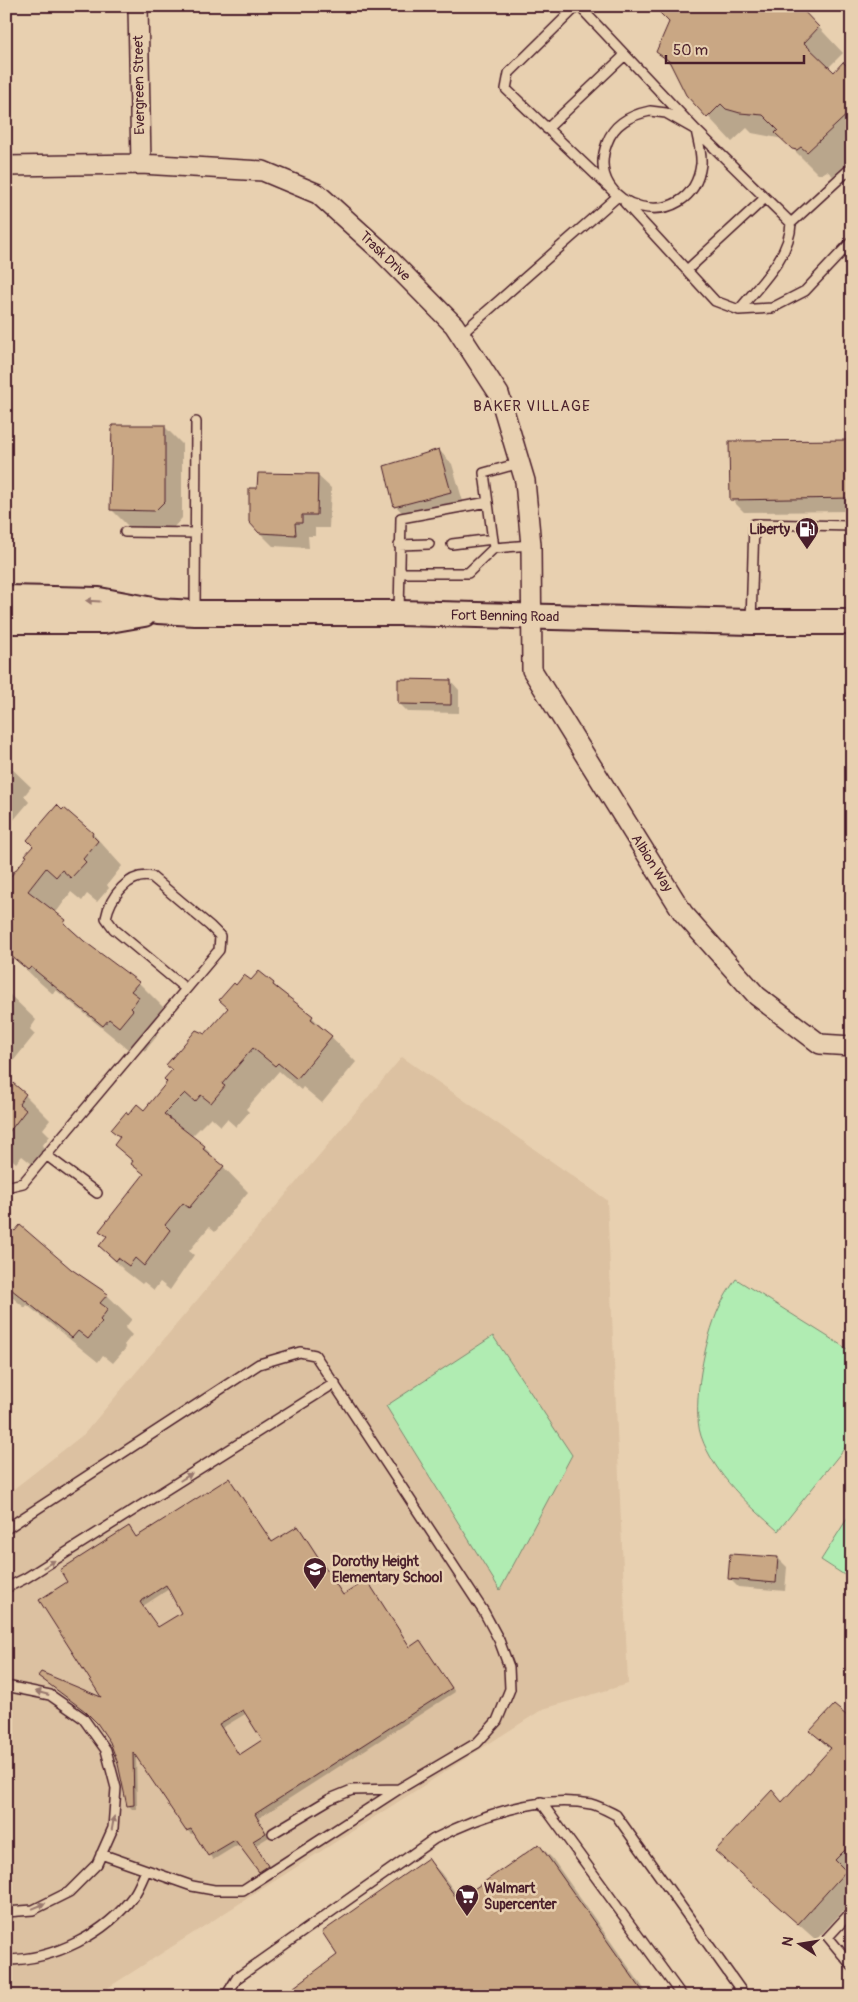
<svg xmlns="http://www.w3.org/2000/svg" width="858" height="2002" font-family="Pangolin,sans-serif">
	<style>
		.built { fill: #dcc1a1 }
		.green { fill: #b0ecb2; stroke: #7d866e }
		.shadow { fill: #0003; fill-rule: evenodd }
		.building { fill: #c9a784; stroke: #4a1f2b; fill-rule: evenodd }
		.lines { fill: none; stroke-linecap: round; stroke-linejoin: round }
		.service-casing { stroke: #4a1f2b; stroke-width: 12 }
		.minor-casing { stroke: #4a1f2b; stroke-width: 22 }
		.tertiary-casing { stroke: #4a1f2b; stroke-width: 28 }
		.service { stroke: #e8d0b0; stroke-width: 9 }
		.minor { stroke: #e8d0b0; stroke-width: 19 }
		.tertiary { stroke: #e8d0b0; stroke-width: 24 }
		.oneway { fill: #99786e }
		.labels { text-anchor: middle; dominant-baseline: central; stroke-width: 5; stroke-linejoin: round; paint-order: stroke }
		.street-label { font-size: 14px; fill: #4a1f2b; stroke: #e8d0b0 }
		.poi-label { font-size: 14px; font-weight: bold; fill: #4a1f2b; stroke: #e8d0b0; text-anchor: start }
		.neighbourhood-label { font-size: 15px; letter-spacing: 1px; fill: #4a1f2b; stroke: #e8d0b0 }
	</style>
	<rect width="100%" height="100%" fill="#e8d0b0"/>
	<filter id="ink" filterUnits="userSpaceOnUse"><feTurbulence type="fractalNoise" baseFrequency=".02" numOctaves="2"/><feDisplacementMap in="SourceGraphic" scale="10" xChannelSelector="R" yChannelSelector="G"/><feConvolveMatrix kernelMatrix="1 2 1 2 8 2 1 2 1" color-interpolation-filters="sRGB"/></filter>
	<g filter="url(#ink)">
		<!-- built -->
		<path class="built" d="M402,1057L607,1200L628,1684L543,1709L95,1996H6V1495L84,1434Z"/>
		<!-- green -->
		<path class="green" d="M736,1279L852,1352V1439L778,1531C748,1504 715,1476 701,1436C691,1406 705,1338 719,1308C723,1298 730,1288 736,1279Z
			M493,1336L572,1455L500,1590L386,1406Z
			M852,1511V1580L821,1560Z"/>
		<!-- shadow -->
		<path class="shadow" d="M810,18L843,53L828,68L834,74L852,72V158L833,176L827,171L822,174H818L783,139L752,133L747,128L732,142L687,94L673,67L658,51Z
			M165,427L182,444V518L173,528L129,527L111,509Z
			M852,441V511L744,512L731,499Z
			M439,450L452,464L464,505L409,520L396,506Z
			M317,475L331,488L329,528H315V536H308L309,548L273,546L259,532L258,489Z
			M451,681L459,690V713L408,712L399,703Z
			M6,763L31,787L24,796L29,802L6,829Z
			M64,810L93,834L122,866L107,885L109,888L97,902L87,894L82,901L71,892L55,914L90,946L138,982L163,1007L156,1016L163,1023L155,1033L157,1036L145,1051L135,1043L129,1050L56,990L53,994L37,980L6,950V884Z
			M252,982L273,984L312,1017L356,1062L322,1103L303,1087L301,1090L279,1071L246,1109L249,1112L236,1127L227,1119L221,1126L211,1117L191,1137L204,1147L248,1192L215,1232L209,1227L189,1251L194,1255L170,1290L160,1282L154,1290L144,1282L142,1284L125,1271L100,1246L108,1237L101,1231L145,1175L116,1145L121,1138L113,1130L129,1116L144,1112L229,1008L236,987Z
			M6,991L36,1020L30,1029L35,1034L6,1070Z
			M6,1081L25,1095L50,1120L43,1129L50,1136L42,1146L45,1148L32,1164L22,1156L16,1163L6,1154Z
			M6,1225L107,1295L132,1319L125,1328L132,1335L124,1345L126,1348L113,1363L103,1355L98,1362L27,1305L25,1308L6,1292Z
			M233,1484L273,1543L298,1528L302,1532L344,1596L367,1582L411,1648L420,1642L424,1646L455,1692L259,1818L269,1837L256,1845L271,1871L264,1875L239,1844L213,1860L195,1833L191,1834L187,1830L136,1755L137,1809H132L128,1805L104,1699L68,1583L132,1532L137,1538ZM169,1589L183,1614L158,1628L143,1606ZM247,1713L264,1741L239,1756L222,1728Z
			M778,1558L787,1567L785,1591L738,1587L729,1578Z
			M852,1722V1901L816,1940L716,1851L783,1803L831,1750L812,1731Z
			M539,1845L552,1858L649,1996H284L339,1956L428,1859L441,1873L461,1900Z"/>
		<!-- building -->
		<path class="building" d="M653,6H799L819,27L804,43L834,72L843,62L852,71V110L807,152L801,147L797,150L792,149L775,133L778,130L763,115L740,113L726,109L721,104L707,118L686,95L669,61L656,52L669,22Z
			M112,425H165V501L155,511L110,510Z
			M852,440V498L730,500L729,441Z
			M439,449L451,492L394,507L384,466Z
			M258,473L318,474L317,515H302V523H295L296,535L259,533L249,522V488H257Z
			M398,679L451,680V705L398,704Z
			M57,805L62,810L64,808L93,833L92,835L98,841L83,859L86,862L71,878L62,870L56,877L46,868L28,891L66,920L64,923L84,941L139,982L131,991L139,997L131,1008L133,1010L119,1027L109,1019L103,1026L31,967L28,970L10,955L13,952L6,946V882L27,856L25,855L33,846L27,840Z
			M259,971L274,983L273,985L313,1016L311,1019L332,1036L297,1079L278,1063L275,1066L253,1048L222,1084L225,1086L211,1103L201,1095L195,1102L185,1093L164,1114L205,1146L203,1149L224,1166L189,1208L183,1203L165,1225L170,1230L144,1266L135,1258L129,1266L118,1258L116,1261L99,1246L107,1236L99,1231L144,1174L131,1164L133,1161L114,1145L120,1137L111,1130L126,1112L128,1115L137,1104L144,1110L167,1082L164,1079L172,1070L166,1065L196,1030L205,1034L228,1008L219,1000L234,983L236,985L244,975L251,980Z
			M13,1083L26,1094L19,1104L26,1110L6,1136V1091Z
			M6,1224L15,1231L20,1225L71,1269L108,1294L100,1303L108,1309L100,1320L102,1322L88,1339L78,1331L72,1338L6,1285Z
			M229,1478L272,1542L298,1526L343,1595L367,1580L410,1647L420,1640L452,1688L255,1814L266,1833L253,1841L268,1866L259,1872L235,1840L208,1856L191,1829L186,1831L133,1752L134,1805L127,1806L118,1764L110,1742L97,1723L85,1711L38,1676L41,1672L101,1697L39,1600L67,1582L60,1570L129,1526L136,1537ZM166,1585L181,1613L158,1627L140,1602ZM243,1710L262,1740L239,1755L219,1724Z
			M730,1554L778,1557L776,1583L728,1579Z
			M834,1705L852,1720V1843L835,1860L846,1871L798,1924L715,1851L772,1790L782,1802L831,1748L810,1731Z
			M539,1844L646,1996H282L337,1955L322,1932L428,1858L458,1900Z"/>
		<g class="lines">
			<!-- service casing -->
			<g class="service-casing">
				<path id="service" d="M579,6L696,130L791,223C790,257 759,285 739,310
					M650,111L666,113L696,130C698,141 702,153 701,164C692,238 581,211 607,143C614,123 631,115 650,111Z
					M547,129L625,55
					M625,203L715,301L739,310L772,308L805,291L852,241
					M791,223L852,167
					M687,270L765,198
					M460,335L618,196L506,89L509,73L577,6
					M520,463L484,473L494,548L531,545
					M125,532L195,533
					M452,544L493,539
					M399,545L429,544
					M400,573H468L494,548
					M195,611L196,422
					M399,612L401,518L488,502
					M751,622L754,524L852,526
					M46,1155L97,1193
					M6,1187L23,1183L219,950L220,936L210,926L152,877C129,872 110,897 106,918L114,929L186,989
					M6,1529L259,1364L300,1352L315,1355L484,1612L499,1640L509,1667L510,1689L497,1721L477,1743L399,1789L243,1890H214L192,1886L101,1854
					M6,1588L26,1578L335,1383
					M6,1686L50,1695L83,1718L106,1750L116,1788L113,1828L97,1864L69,1892L33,1910L6,1912
					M541,1802L682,1996
					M273,1833L330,1799L352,1790L399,1789
					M852,1911L828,1937L852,1966
					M6,1960C54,1960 106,1934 134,1895C139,1888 142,1879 146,1871
					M226,1996L237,1978L434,1839C479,1816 540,1794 591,1804C599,1806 608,1811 616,1815L745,1996"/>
			</g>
			<!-- minor casing -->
			<g class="minor-casing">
				<path id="minor" d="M138,6L141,164
					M6,166L141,164L263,171L318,194L381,251L454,325L499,394L525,481L531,545L532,670L683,913L757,996L820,1044L852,1046"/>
			</g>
			<!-- tertiary casing -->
			<g class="tertiary-casing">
				<path id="tertiary" d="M6,598L99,600L158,611L195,613H399L751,622H852
					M6,621H104L144,614"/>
			</g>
			<!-- service -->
			<use href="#service" class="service"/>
			<!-- minor -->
			<use href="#minor" class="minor"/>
			<!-- tertiary -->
			<use href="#tertiary" class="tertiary"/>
		</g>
		<!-- one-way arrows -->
		<defs><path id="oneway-solid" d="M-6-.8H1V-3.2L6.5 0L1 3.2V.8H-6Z" transform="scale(1.25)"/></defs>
		<g class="oneway">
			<use href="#oneway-solid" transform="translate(93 601) rotate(-177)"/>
			<use href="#oneway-solid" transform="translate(186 1477) rotate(-32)"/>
			<use href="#oneway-solid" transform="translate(49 1564) rotate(-32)"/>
			<use href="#oneway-solid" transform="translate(42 1693) rotate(-165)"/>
			<use href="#oneway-solid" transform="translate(113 1823) rotate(-80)"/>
			<use href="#oneway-solid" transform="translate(39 1906) rotate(-23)"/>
		</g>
	</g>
	<!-- icons -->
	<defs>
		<g id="fuel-pin" transform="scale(1.25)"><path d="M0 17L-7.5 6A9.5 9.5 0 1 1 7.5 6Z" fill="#4a1f2b" stroke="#e8d0b0"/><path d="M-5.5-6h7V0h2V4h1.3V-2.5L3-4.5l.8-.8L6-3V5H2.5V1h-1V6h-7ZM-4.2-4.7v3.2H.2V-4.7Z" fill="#fff"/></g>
		<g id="school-pin" transform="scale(1.25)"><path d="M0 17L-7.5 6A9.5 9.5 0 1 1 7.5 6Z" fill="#4a1f2b" stroke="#e8d0b0"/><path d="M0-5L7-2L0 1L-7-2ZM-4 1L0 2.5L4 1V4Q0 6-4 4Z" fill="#fff"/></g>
		<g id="supermarket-pin" transform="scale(1.25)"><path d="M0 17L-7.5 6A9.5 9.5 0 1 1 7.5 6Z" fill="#4a1f2b" stroke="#e8d0b0"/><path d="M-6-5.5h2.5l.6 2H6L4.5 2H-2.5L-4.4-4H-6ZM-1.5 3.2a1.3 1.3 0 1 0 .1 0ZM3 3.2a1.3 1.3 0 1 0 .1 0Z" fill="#fff"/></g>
	</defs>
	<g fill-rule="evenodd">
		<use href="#fuel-pin" x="807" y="529"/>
		<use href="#school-pin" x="315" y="1569"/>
		<use href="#supermarket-pin" x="467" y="1896"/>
	</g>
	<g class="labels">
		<!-- street labels -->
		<g class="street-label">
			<text transform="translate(139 85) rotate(-91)">Evergreen Street</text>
			<text transform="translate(385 256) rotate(44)">Trask Drive</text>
			<text transform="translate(505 616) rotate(1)">Fort Benning Road</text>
			<text transform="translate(652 863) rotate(58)">Albion Way</text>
		</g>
		<!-- poi labels -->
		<g class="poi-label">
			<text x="790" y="529" text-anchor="end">Liberty</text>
			<text x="332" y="1561">Dorothy Height<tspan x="332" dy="16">Elementary School</tspan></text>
			<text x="484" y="1888">Walmart<tspan x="484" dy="16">Supercenter</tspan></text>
		</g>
		<!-- neighbourhood labels -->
		<g class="neighbourhood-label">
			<text x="532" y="406">BAKER VILLAGE</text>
		</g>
	</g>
	<!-- margin -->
	<rect width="858" height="2002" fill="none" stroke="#e8d0b0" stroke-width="25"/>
	<rect x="12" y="12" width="833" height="1977" fill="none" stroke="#4a1f2b" stroke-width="2" filter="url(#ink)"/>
	<!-- north arrow -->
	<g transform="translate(800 1944) rotate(282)" stroke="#e8d0b0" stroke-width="4" paint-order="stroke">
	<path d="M0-4L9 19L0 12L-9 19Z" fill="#4a1f2b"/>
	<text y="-8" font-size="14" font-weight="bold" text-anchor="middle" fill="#4a1f2b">N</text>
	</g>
	<!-- scale -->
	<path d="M666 55v8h138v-8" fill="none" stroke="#4a1f2b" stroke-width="2.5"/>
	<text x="673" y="55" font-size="15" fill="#4a1f2b" stroke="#e8d0b0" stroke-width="4" paint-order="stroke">50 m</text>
</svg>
